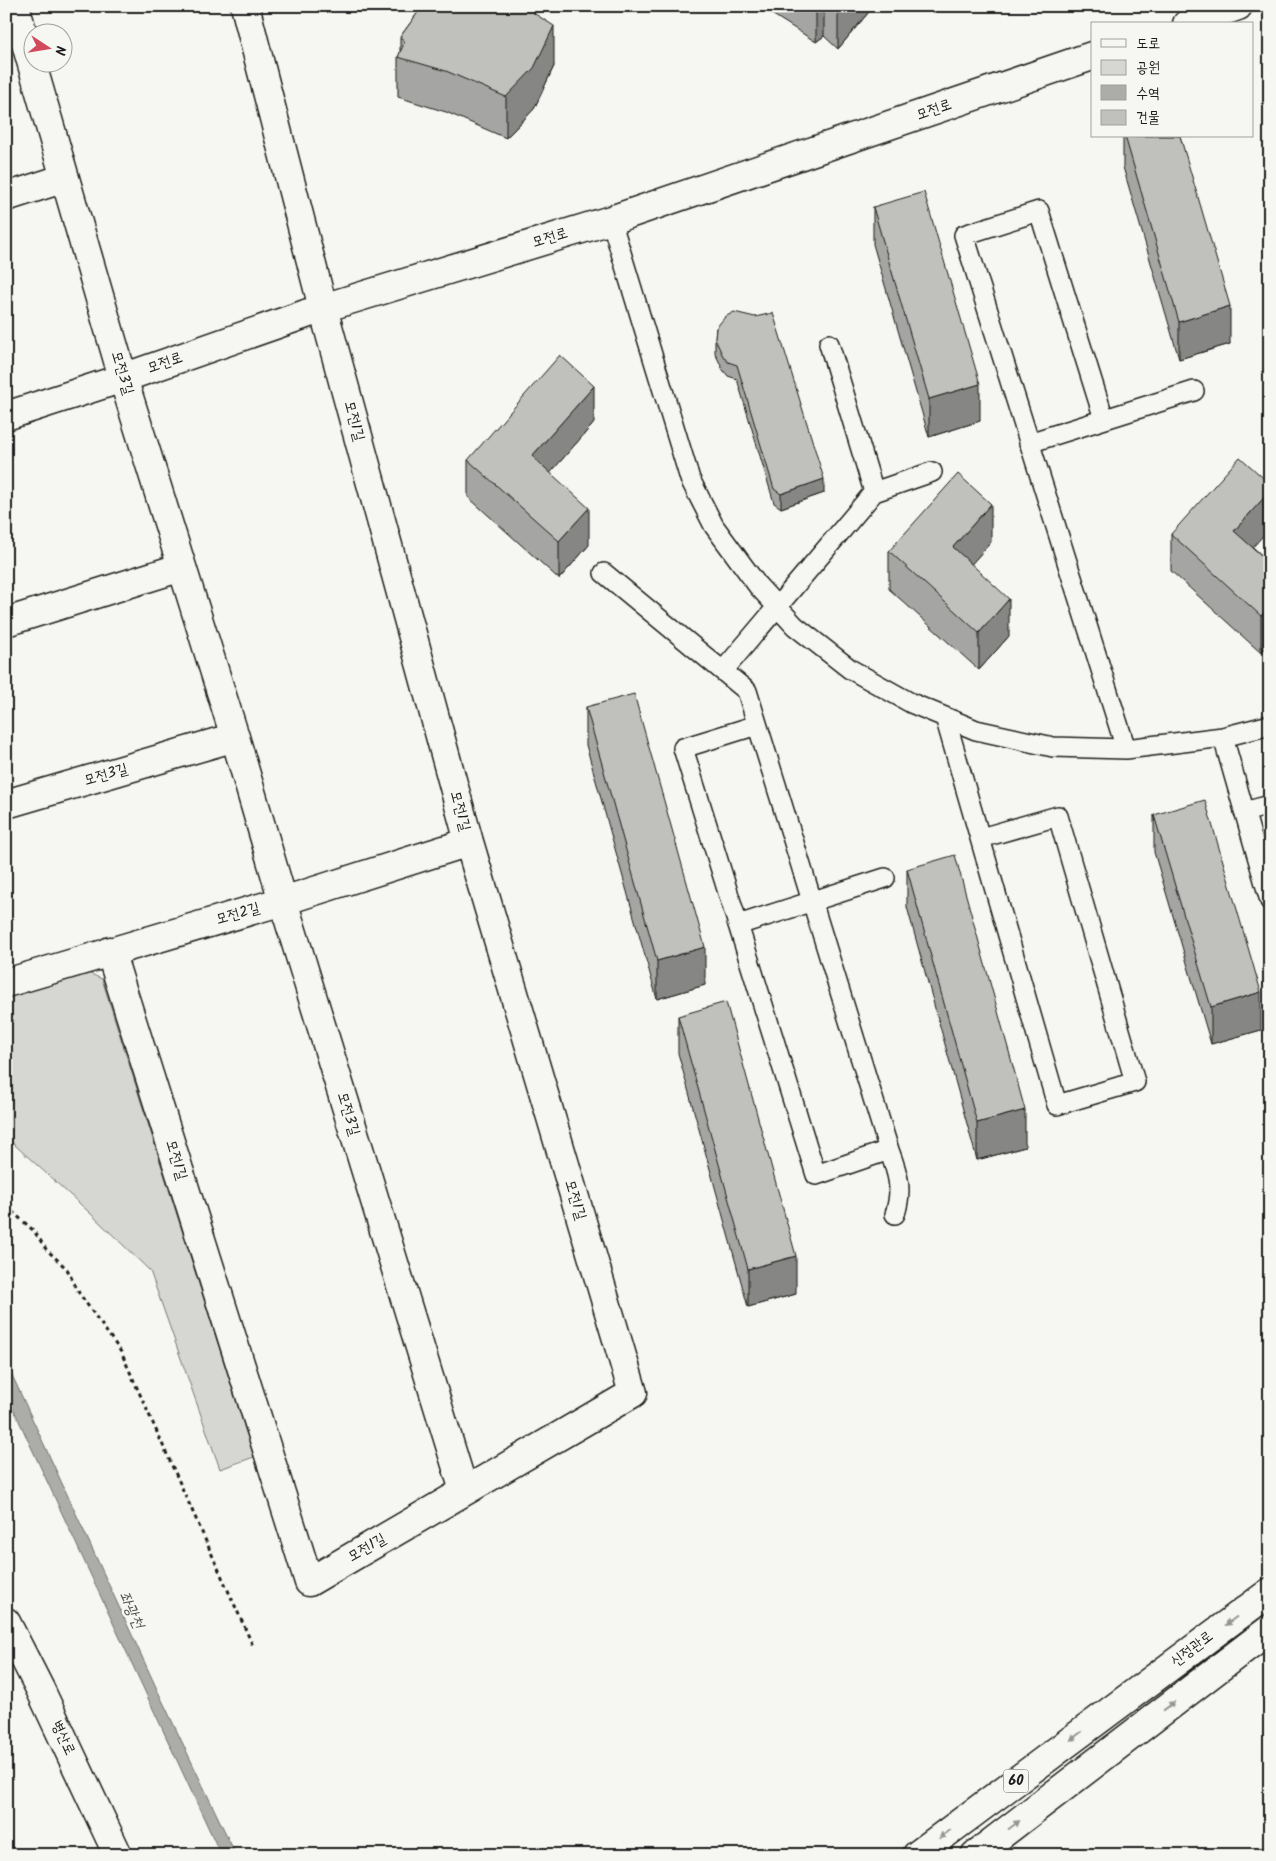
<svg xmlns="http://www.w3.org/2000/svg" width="1276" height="1861" font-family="Kalam,'Poor Story',sans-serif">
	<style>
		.green { fill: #d6d6d2; stroke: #797977 }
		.water { fill: #acaca9; stroke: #727271 }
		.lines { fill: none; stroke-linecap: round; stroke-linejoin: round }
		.lane-casing { stroke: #1c1c1c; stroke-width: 22 }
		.street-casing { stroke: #1c1c1c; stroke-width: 31 }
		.secondary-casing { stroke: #1c1c1c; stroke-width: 31 }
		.highway-casing { stroke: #1c1c1c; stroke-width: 31 }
		.path { stroke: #1c1c1c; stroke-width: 3; stroke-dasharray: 4 4; stroke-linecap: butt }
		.lane { stroke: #f6f6f2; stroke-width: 19 }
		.street { stroke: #f6f6f2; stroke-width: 28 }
		.secondary { stroke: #f6f6f2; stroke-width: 28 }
		.highway { stroke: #f6f6f2; stroke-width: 28 }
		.wall { fill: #a5a5a3; stroke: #1c1c1c }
		.shaded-wall { fill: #868684; stroke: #1c1c1c }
		.building { fill: #c0c0bd; stroke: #1c1c1c }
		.oneway { fill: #949492 }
		.labels { text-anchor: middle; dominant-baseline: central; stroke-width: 5; stroke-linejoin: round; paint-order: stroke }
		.shield { fill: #f6f6f2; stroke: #5d5d5c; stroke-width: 1 }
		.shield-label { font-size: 14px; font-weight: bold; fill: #1c1c1c }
		.street-label { font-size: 15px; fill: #1c1c1c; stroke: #f6f6f2 }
		.water-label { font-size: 16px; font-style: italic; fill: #565654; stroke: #f6f6f2 }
	</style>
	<rect width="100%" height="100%" fill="#f6f6f2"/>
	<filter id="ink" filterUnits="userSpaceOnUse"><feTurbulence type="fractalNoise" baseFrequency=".02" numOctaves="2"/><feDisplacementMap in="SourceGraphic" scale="10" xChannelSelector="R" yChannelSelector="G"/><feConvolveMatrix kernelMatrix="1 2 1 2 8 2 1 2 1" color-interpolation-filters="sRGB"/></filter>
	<g filter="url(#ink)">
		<!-- green -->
		<path class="green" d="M86,972L102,979L254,1457L220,1469L150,1271L90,1213L6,1137V997Z"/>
		<!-- water -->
		<path class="water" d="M6,1362L162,1700L236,1855H221L6,1393Z"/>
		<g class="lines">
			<!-- lane casing -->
			<g class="lane-casing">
				<path id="lane" d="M611,220L690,479L714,526L758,586L795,626L850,669L911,703L976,730L1053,747L1126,749L1223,737L1270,725
					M829,344L874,492
					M1104,419L1039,211L964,235L1126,749
					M1029,443L1194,391
					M604,573L747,691L889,1150L816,1175L683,748L757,725
					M723,671L874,492L932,472
					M945,717L1057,1105L1135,1082L1058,816L981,838
					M1223,737L1270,901
					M1244,812L1270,805
					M738,925L885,878
					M889,1150C898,1174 903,1189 895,1214"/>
			</g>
			<!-- street casing -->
			<g class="street-casing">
				<path id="street" d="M15,6L123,378L235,737L283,901L464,1491
					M1187,24L1238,6
					M6,197L65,178
					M6,416L123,378L323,308L611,220L1092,56
					M6,622L182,567
					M6,804L235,737
					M110,951L309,1582L633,1393L469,842L323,308L245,6
					M6,983L283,901L469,842"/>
			</g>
			<!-- secondary casing -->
			<g class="secondary-casing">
				<path id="secondary" d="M6,1622L40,1689L118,1855"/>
			</g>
			<!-- highway casing -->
			<g class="highway-casing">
				<path id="highway" d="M917,1855L1270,1592
					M975,1855L1270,1629"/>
			</g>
			<!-- path -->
			<path class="path" d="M6,1206L34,1231L46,1249L67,1269L79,1293L121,1352L253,1646"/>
			<!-- lane -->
			<use href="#lane" class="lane"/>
			<!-- street -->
			<use href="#street" class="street"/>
			<!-- secondary -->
			<use href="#secondary" class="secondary"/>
			<!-- highway -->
			<use href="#highway" class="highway"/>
		</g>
		<!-- wall -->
		<path class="wall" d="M759,6H872L868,13L838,49L824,36L816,42Z
			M419,11L534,12L554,66L534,109L506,138L446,112L398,97V57L400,54V37Z
			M1123,136H1180L1230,344L1179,359L1123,167Z
			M873,207L980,421L929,437L873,244Z
			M716,328L824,493L781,508L774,503L737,379L728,376L723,370L715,353V339Z
			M594,423L550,473L589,545L559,579L468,497V460Z
			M1171,534L1253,547L1270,563V643L1261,653L1171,571Z
			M991,542L971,564L1009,636L979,670L889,589V551Z
			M586,707L705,985L657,999L586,745Z
			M1154,815L1261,1030L1211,1044L1154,852Z
			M907,869L1025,1147L977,1160L907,907Z
			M678,1016L796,1294L748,1307L678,1053Z"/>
		<!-- shaded-wall -->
		<path class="shaded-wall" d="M740,6H748L740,9Z
			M816,6H824V36L816,42Z
			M839,6H872L868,13L838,49V8Z
			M554,26V66L534,109L506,138V97Z
			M1230,306V344L1179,359V322Z
			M980,384V421L929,437V399Z
			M594,386V423L532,494V456Z
			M824,479V493L781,508V494Z
			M1270,491V528L1234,568V531Z
			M991,504V542L953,585V547Z
			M589,508V545L559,579V541Z
			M1009,599V636L979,670V633Z
			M1270,606V643L1261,653V616Z
			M705,947V985L657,999V961Z
			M1261,992V1030L1211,1044V1007Z
			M1025,1110V1147L977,1160V1123Z
			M796,1256V1294L748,1307V1269Z"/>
		<!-- building -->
		<path class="building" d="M420,6H533L532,12L554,26L534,68L506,97L446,71L398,57L405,41L400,37L419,11Z
			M1125,136H1180L1230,306L1179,322Z
			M924,192L980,384L929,399L873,207Z
			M734,312L755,317L773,313L824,479L781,494L774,489L737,365L728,362L723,356L715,339L716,328L725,317Z
			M560,355L594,386L532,456L589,508L559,541L468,460Z
			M1240,457L1270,484V491L1234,531L1270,563V606L1261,616L1171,534Z
			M958,474L991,504L953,547L1009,599L979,633L889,551Z
			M634,694L705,947L657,961L586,707Z
			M1205,800L1261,992L1211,1007L1154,815Z
			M955,855L1025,1110L977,1123L907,869Z
			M726,1002L796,1256L748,1269L678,1016Z"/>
		<!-- one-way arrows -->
		<defs><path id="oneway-solid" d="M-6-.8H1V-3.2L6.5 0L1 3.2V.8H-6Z" transform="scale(1.25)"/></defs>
		<g class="oneway">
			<use href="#oneway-solid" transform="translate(1231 1621) rotate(143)"/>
			<use href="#oneway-solid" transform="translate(1169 1706) rotate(-38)"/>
			<use href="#oneway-solid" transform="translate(1076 1736) rotate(143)"/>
			<use href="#oneway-solid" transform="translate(1014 1825) rotate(-37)"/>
			<use href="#oneway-solid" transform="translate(945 1834) rotate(143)"/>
		</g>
	</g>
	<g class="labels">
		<!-- shield labels -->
		<rect class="shield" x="1003.5" y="1769.5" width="25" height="23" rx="4"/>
		<g class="shield-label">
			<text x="1016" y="1781">60</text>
		</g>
		<!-- street labels -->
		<g class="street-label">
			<text transform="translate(934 110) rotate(-19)">모전로</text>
			<text transform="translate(550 238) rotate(-17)">모전로</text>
			<text transform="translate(165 363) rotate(-19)">모전로</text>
			<text transform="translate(122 373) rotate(73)">모전3길</text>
			<text transform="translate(354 421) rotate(75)">모전1길</text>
			<text transform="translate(106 775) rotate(-16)">모전3길</text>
			<text transform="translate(460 811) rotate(75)">모전1길</text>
			<text transform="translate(238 914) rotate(-16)">모전2길</text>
			<text transform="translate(348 1114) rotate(73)">모전3길</text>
			<text transform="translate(176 1160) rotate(73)">모전1길</text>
			<text transform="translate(575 1200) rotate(73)">모전1길</text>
			<text transform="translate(367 1548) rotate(-30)">모전1길</text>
			<text transform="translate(1192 1649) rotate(-37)">신정관로</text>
			<text transform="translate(63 1738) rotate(65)">병산로</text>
		</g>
		<!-- water labels -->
		<g class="water-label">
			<text transform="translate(131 1610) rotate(65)">좌광천</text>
		</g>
	</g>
	<!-- margin -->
	<rect width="1276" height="1861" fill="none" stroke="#f6f6f2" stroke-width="25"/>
	<rect x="12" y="12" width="1251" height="1836" fill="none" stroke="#1c1c1c" stroke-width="2" filter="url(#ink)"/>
	<!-- legend -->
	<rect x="1091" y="22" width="162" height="115" fill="#f6f6f2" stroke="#9f9f9c"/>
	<rect x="1101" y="39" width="25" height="8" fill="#f6f6f2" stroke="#9f9f9c"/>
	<text x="1136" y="48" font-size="15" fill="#1c1c1c">도로</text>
	<rect x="1101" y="60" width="25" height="15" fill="#d6d6d2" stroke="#9f9f9c"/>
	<text x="1136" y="72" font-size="15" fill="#1c1c1c">공원</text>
	<rect x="1101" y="85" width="25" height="15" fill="#acaca9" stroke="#9f9f9c"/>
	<text x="1136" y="98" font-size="15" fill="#1c1c1c">수역</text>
	<rect x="1101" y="110" width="25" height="15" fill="#c0c0bd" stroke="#9f9f9c"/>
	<text x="1136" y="122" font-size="15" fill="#1c1c1c">건물</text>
	<!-- north arrow -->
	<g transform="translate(48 48) rotate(102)"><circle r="24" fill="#f6f6f2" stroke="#9f9f9c"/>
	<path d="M0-4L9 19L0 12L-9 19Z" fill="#d1495b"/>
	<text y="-8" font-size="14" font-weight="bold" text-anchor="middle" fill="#1c1c1c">N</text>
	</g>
</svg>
